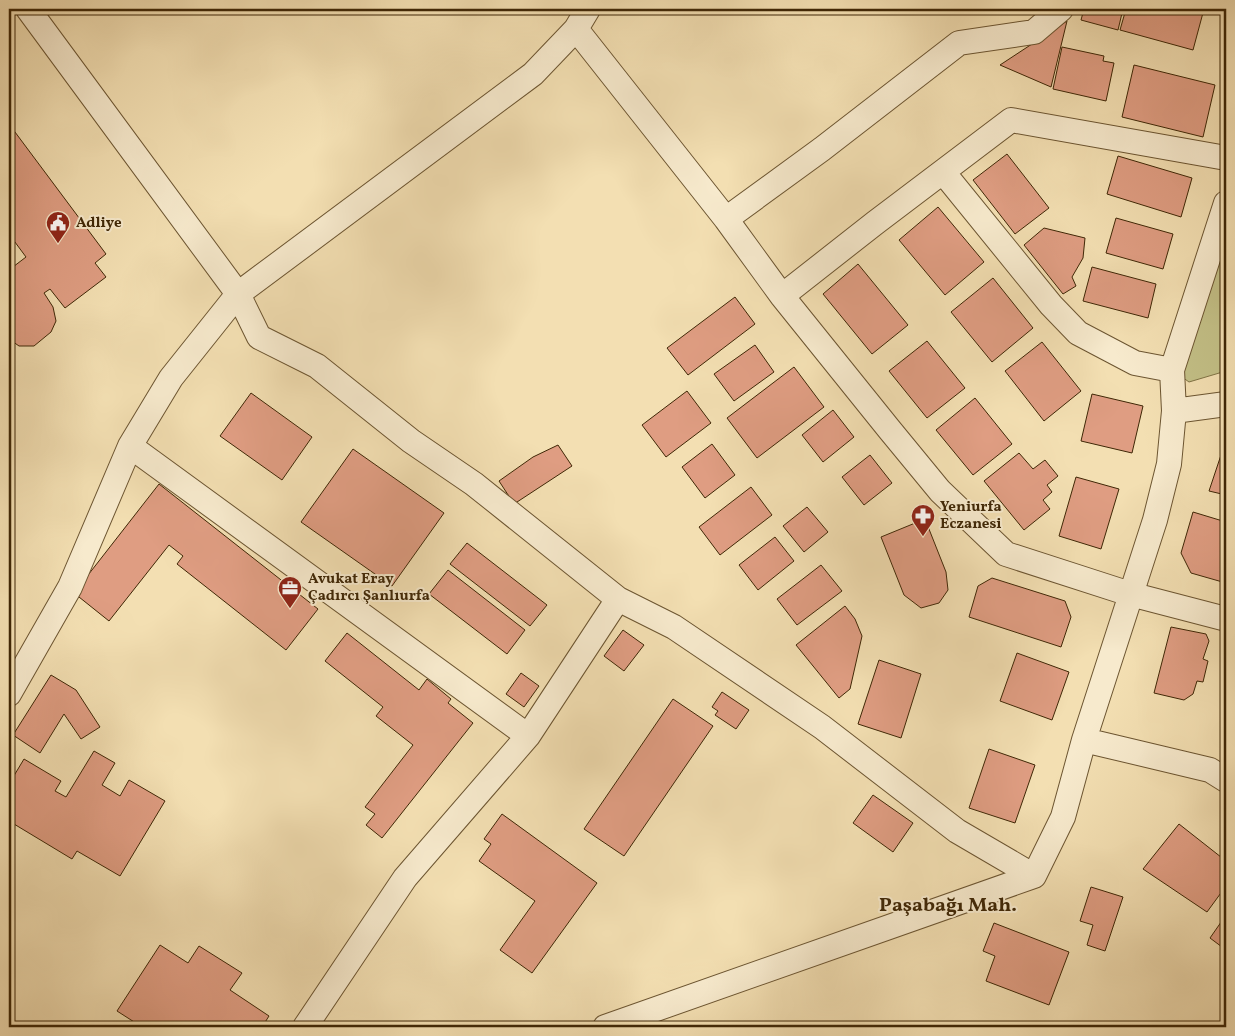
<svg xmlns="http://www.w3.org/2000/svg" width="1235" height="1036" font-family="Vollkorn,serif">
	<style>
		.green { fill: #c3c087; stroke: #817446 }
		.building { fill: #df9d82; stroke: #3f2706 }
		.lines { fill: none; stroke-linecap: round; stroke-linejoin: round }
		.minor-casing { stroke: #6c5531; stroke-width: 26 }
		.minor { stroke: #f7eacd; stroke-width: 24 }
		.labels { text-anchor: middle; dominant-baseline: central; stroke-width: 4; stroke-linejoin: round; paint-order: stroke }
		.poi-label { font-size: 15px; font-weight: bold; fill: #3f2706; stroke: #f7eacd; text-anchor: start }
		.district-label { font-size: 20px; font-weight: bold; fill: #3f2706; stroke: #f7eacd }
	</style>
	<rect width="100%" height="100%" fill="#f3dfb2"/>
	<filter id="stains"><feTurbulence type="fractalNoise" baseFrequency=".004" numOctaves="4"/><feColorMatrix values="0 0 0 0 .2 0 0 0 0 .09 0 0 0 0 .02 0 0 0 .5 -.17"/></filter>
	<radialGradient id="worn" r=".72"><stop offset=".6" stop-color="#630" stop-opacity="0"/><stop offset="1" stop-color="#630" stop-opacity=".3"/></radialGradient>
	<!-- green -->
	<path class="green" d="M1226,225V371L1189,382L1182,377Z"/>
	<!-- building -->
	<path class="building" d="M1084,9H1123L1118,30L1081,20Z
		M1126,9H1204L1193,50L1120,30Z
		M1067,21L1051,87L1000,65Z
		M1062,47L1104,56L1103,61L1114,63L1106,101L1053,89Z
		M1134,65L1215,85L1203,137L1122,117Z
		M9,124L106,254L95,263L106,277L65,308L50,289L44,293L53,307L56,321L51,332L34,346H19L9,339V270L26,257L9,234Z
		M1007,154L1049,208L1015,234L973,180Z
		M1118,156L1192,178L1181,217L1107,194Z
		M938,207L984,262L945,295L899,240Z
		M1116,218L1173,234L1163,269L1106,253Z
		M1044,228L1085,238L1083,258L1072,277L1076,286L1063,294L1024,245Z
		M858,264L908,325L872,354L823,294Z
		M1092,267L1156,284L1148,318L1083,301Z
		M993,278L1033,328L992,362L951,312Z
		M735,297L755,324L688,375L667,348Z
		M927,341L965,388L927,418L889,371Z
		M1042,342L1081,391L1044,421L1005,371Z
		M755,345L774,372L734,401L714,374Z
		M794,367L824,407L757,458L727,418Z
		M687,391L711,423L666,457L642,425Z
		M251,393L312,437L282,480L220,436Z
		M1092,394L1143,406L1132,453L1081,441Z
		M975,398L1012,444L973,475L936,430Z
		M833,410L854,437L823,462L802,435Z
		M1226,440V495L1209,491Z
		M712,444L735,475L705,498L682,467Z
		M558,445L572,466L514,504L499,481L533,457Z
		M353,449L444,513L392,586L301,522Z
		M1019,453L1033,469L1045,460L1058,476L1047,485L1052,492L1043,500L1050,509L1024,530L984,481Z
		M870,455L892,483L864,505L842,477Z
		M1076,477L1119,489L1101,549L1059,536Z
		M159,484L318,609L286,650L177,564L183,556L169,545L109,621L74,593Z
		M751,487L772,515L720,555L699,527Z
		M807,507L828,532L804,552L783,526Z
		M1193,512L1226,522V531L1222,542L1226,543V583L1191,573L1181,553Z
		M925,519L946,572L948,590L939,603L921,608L904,595L881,537Z
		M775,537L794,561L758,590L739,565Z
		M467,543L547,605L530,626L450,564Z
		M821,565L842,591L797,625L777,599Z
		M448,570L525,630L507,654L429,594Z
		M992,578L1065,601L1071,617L1061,647L969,617L978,586Z
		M845,606L855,619L862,636L850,689L839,698L796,645Z
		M1171,627L1206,634L1209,641L1203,659L1208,661L1203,682L1197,681L1193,694L1184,700L1154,693Z
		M623,630L644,645L624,671L604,656Z
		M347,633L419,690L427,679L451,699L448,703L473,723L382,838L366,825L375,814L365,807L413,745L376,716L383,707L325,661Z
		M1017,653L1069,672L1052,720L1000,701Z
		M879,660L921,674L901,738L858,724Z
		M521,673L539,686L524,707L506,694Z
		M51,675L76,690L100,727L81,739L64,714L40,753L13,735Z
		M722,692L749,710L736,729L715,715L718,711L712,707Z
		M673,699L713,726L624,856L584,829Z
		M989,749L1035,765L1015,823L969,808Z
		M94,751L115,763L102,785L120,796L129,780L165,801L120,876L77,851L72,859L9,821V784L24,759L61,781L55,791L66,797Z
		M873,795L913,823L893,852L853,823Z
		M502,814L597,883L532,973L500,950L535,901L479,861L491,844L484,839Z
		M1179,824L1226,861V886L1207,912L1143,869Z
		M1091,887L1123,897L1105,951L1087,945L1093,925L1080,921Z
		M1226,915V950L1210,938Z
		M994,923L1069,952L1049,1005L986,981L995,956L983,951Z
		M160,945L188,963L199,946L242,973L230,990L269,1016L262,1027H142L117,1011Z"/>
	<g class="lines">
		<!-- minor casing -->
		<g class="minor-casing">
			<path id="minor" d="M28,9L238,294L259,337L317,366L411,441L474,484L618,599L674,627L822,727L957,831L1034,876
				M576,29L726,219L782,296L889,429L940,491L1006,554L1130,594L1226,619
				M943,172L1051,305L1078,333L1135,363L1172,370
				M726,219L822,149L959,43L1034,32L1061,9
				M782,296L875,223L1011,120L1226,158
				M1174,411L1226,404
				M130,446L528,736
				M9,694L70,587L130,446L171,378L238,294L533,74L576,29L588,9
				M1084,740L1210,770L1226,780
				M305,1027L405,878L528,736L618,599
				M605,1027L1034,876L1063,817L1084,740L1155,520L1169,464L1174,411L1172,370L1226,203"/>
		</g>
		<!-- minor -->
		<use href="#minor" class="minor"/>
	</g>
	<!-- icons -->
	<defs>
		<g id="civic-pin" transform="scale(1.25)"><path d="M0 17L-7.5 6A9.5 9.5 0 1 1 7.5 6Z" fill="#8f2418" stroke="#f7eacd"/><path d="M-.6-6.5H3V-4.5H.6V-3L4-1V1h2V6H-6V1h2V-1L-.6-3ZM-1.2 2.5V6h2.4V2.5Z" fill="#fff"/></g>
		<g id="pharmacy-pin" transform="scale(1.25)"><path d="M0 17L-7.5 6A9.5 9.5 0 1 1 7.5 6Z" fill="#8f2418" stroke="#f7eacd"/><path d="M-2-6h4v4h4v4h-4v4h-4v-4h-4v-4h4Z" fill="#fff"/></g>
		<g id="office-pin" transform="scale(1.25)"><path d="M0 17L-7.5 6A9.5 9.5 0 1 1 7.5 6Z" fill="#8f2418" stroke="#f7eacd"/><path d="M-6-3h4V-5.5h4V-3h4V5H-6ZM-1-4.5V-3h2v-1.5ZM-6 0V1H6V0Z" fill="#fff"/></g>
	</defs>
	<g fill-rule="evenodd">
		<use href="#civic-pin" x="58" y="223"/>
		<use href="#pharmacy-pin" x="923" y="516"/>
		<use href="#office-pin" x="290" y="588"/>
	</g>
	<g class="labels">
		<!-- poi labels -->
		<g class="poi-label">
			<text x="76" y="223">Adliye</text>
			<text x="940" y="507">Yeniurfa<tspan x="940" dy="17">Eczanesi</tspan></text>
			<text x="308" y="579">Avukat Eray<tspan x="308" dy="17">Çadırcı Şanlıurfa</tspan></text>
		</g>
		<!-- district labels -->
		<g class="district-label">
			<text x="948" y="906">Paşabağı Mah.</text>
		</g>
	</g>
	<!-- margin -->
	<rect width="1235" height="1036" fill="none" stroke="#f3dfb2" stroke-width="30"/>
	<rect x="10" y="10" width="1215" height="1016" fill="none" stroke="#3f2706" stroke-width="2.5"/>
	<rect x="15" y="15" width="1205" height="1006" fill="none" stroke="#3f2706"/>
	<rect width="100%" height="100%" filter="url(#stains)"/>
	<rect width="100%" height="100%" fill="url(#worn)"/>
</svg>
